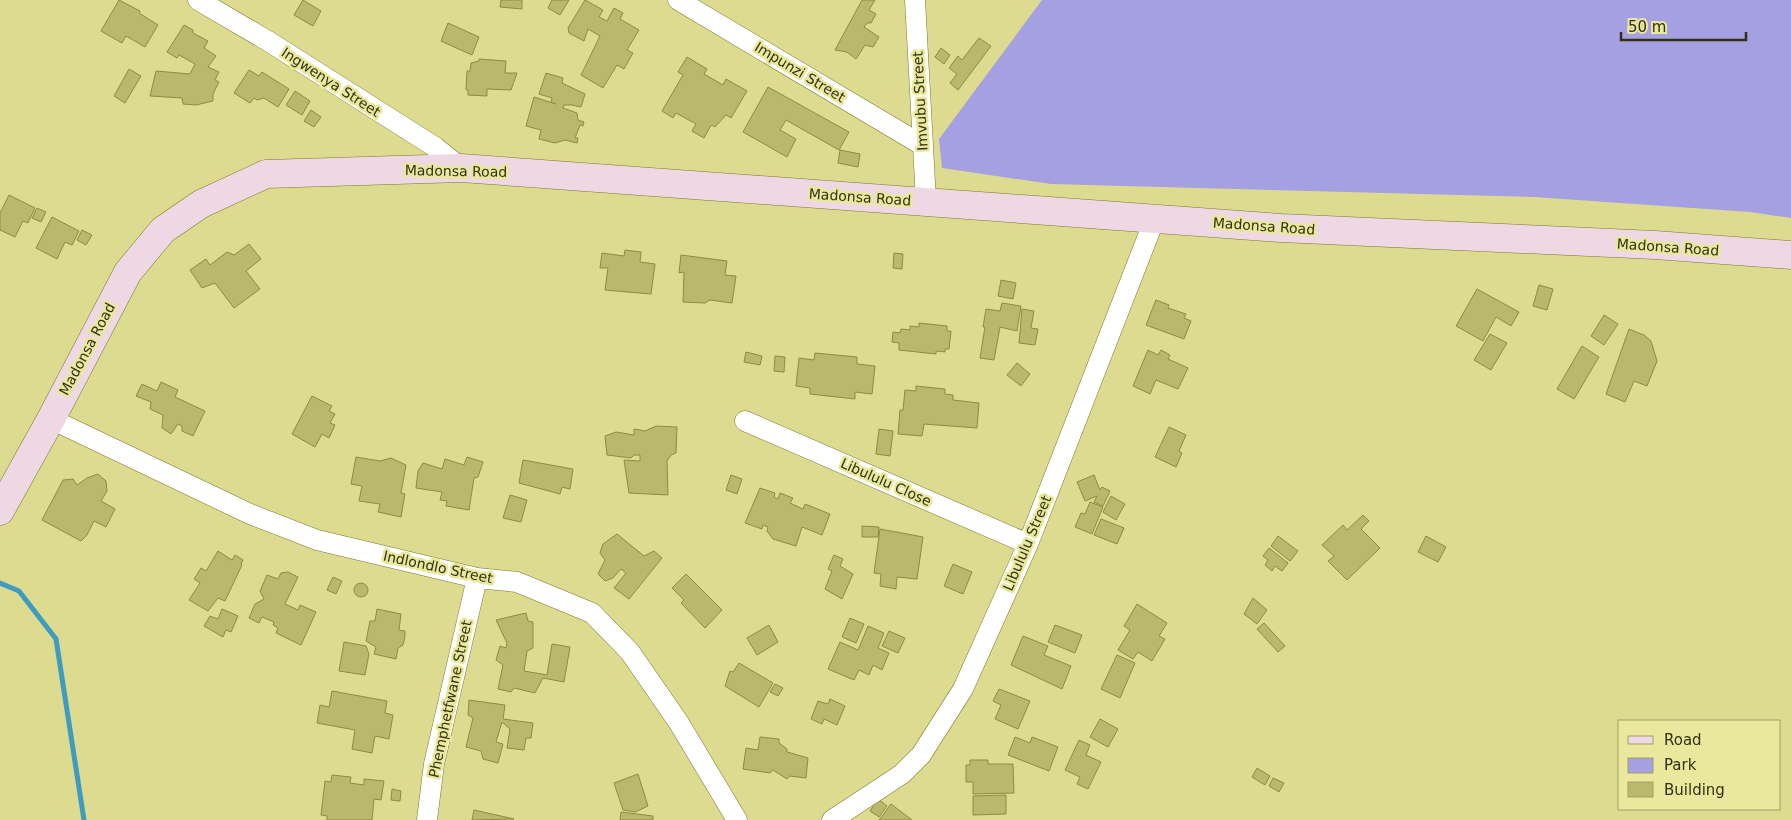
<svg xmlns="http://www.w3.org/2000/svg" width="1791" height="820" font-family="'DejaVu Sans',sans-serif">
	<style>
		.green { fill: #a5a0e1 }
		.lines { fill: none; stroke-linecap: round; stroke-linejoin: round }
		.stream { stroke: #3f9bbf; stroke-width: 5 }
		.building { fill: #b9b86d; stroke: #8d8b41 }
		.street-casing { stroke: #7b792e; stroke-width: 21 }
		.secondary-casing { stroke: #7b792e; stroke-width: 29 }
		.street { stroke: #fff; stroke-width: 20 }
		.secondary { stroke: #eed8e4; stroke-width: 28 }
		.labels { text-anchor: middle; dominant-baseline: central; stroke-width: 5; stroke-linejoin: round; paint-order: stroke }
		.street-label { font-size: 14px; fill: #323111; stroke: #eae89c }
	</style>
	<rect width="100%" height="100%" fill="#dddb8f"/>
	<!-- green -->
	<path class="green" d="M1042,0H1791V218L1750,212L1534,197L1051,184L942,168L939,139Z"/>
	<g class="lines">
		<!-- stream -->
		<path class="stream" d="M0,583L19,591L56,639L84,820"/>
	</g>
	<!-- building -->
	<path class="building" d="M119,0L140,11L139,13L158,25L145,47L126,36L122,43L101,31Z
		M303,0L321,11L313,26L294,15Z
		M501,0H522V9L500,7Z
		M552,0H569L560,15L548,8Z
		M585,0L603,10L599,17L607,21L614,8L623,13L620,19L639,30L627,50L633,53L624,69L617,65L603,88L581,75L600,36L588,29L584,41L569,33L568,28Z
		M862,0H875L869,10L876,14L871,23H867L864,27L879,37L873,47L865,45L856,59L847,52L835,50Z
		M448,23L479,37L472,55L441,41Z
		M184,25L193,30V33L208,41L204,48L216,56L208,67L219,72L215,80L219,82L213,94V101L196,105L183,104L182,98L150,96L156,71L190,74L195,64L179,55L177,58L167,52Z
		M979,38L991,46L958,90L950,83L957,74L949,68L958,56L962,60Z
		M941,48L950,55L944,64L935,57Z
		M687,57L707,69L704,74L723,85L726,79L747,91L731,118L726,115L715,127L712,125L710,127L704,138L692,131L696,124L676,113L673,118L662,111L683,75L678,72Z
		M479,59L506,61L505,73H517L511,90L487,89V96L468,95V90H466L467,71H470L471,63L479,61Z
		M129,69L141,76L125,103L114,96Z
		M249,70L259,76L262,72L289,89L278,107L264,98L257,100L254,98L250,103L234,93Z
		M546,73L563,78L562,83L585,94L581,107L572,105H564L563,108L577,113L578,120L584,122L583,126L580,125L575,138H578L577,143L565,140L555,143L539,139L541,130L526,126L534,97L556,104L551,102L552,98L539,94Z
		M768,87L849,132L839,150L786,120L780,130L796,139L787,157L743,132Z
		M295,91L310,101L302,115L286,105Z
		M311,110L321,117L314,127L304,121Z
		M840,150L860,154L858,167L838,163Z
		M9,195L35,208L28,223L23,221L15,237L0,230V213Z
		M37,208L46,212L41,222L32,218Z
		M52,217L79,231L72,245L65,242L57,259L36,248Z
		M82,230L92,235L86,245L77,240Z
		M249,244L261,259L246,271L260,289L234,308L215,283L202,288L190,270L206,259L210,265L227,252L234,255Z
		M625,250L641,252L640,262L655,264L651,294L605,290L608,268H600L602,253L624,256Z
		M894,253L903,254L902,269L893,268Z
		M681,255L727,261L725,275L736,276L732,303L710,300L705,303L683,302L684,272L679,273Z
		M1001,280L1016,283L1013,299L998,296Z
		M1539,285L1553,289L1547,310L1533,306Z
		M1477,289L1519,312L1511,326L1496,317L1483,341L1456,326Z
		M1156,300L1169,305L1168,308L1186,314L1184,318L1191,321L1184,339L1146,325Z
		M1002,303L1021,306L1017,331L1000,327L994,360L980,358L985,327H983L986,309L1000,311Z
		M1022,309L1034,311L1031,328L1038,329L1035,345L1019,343Z
		M1604,315L1618,324L1604,345L1591,336Z
		M919,323L947,326V331H951L949,349H945V352L936,351V354L899,350V343L892,342L893,332L900,333L901,329L910,330V326L919,327Z
		M1629,329L1644,335L1651,341L1657,361L1647,386L1634,381L1625,402L1606,394Z
		M1490,334L1507,343L1491,370L1474,360Z
		M1582,346L1599,357L1574,399L1557,389Z
		M1148,350L1158,355L1161,350L1170,355L1168,359L1188,368L1178,389L1156,380L1150,394L1133,386Z
		M746,352L762,356L760,365L744,362Z
		M815,353L857,357V364L875,366L872,394L855,392V399L810,394V388L796,386L799,358L814,360Z
		M775,356L785,357L784,372L774,371Z
		M1017,363L1030,374L1021,386L1007,375Z
		M161,382L178,390L175,397L205,411L193,436L182,431V426L178,424L171,434L162,428L163,415L150,409L151,402L136,396L142,384L157,391Z
		M916,386L945,389V394L953,395V400L979,403L977,428L924,424L922,436L898,434L900,410H903L905,390L916,391Z
		M312,396L332,406L329,411L335,414L330,423L335,425L329,438L322,434L315,447L292,434Z
		M656,426L677,427L676,453L671,455L667,461L668,495L629,493L624,460L640,461V455H634L631,458L607,455L605,436L616,432L634,435V429L645,431Z
		M1169,427L1186,435L1179,451L1182,453L1176,467L1155,457Z
		M879,429L893,431L890,456L876,454Z
		M356,457L380,461L391,458L406,465L401,493L405,494L401,517L378,512L380,504L359,501L362,486L351,484Z
		M467,457L483,462L478,477L474,478L469,510L446,506L447,501L440,500L442,492L416,488L418,471L423,463L442,469L445,459L464,465Z
		M523,460L573,469L570,489L562,487L560,494L519,483Z
		M98,474L106,481L107,491L101,501L115,509L106,527L94,521L87,535L81,541L42,520L63,480L73,479L77,485L87,478Z
		M731,475L742,479L737,494L726,490Z
		M1094,475L1100,490L1102,487L1110,491L1103,506L1094,502L1097,496L1085,501L1077,482Z
		M760,488L775,493L774,497L778,499L780,493L793,498L790,503L803,509L805,504L830,514L822,535L802,527L796,546L773,539L767,531L768,527L763,525L762,529L745,523Z
		M510,495L527,500L521,522L503,518Z
		M1111,496L1125,504L1116,520L1103,512Z
		M1090,502L1103,507L1092,534L1075,527L1081,513L1085,514Z
		M1363,515L1369,521L1361,529L1380,548L1347,580L1328,561L1334,556L1322,545L1343,525L1347,530Z
		M1101,519L1124,528L1117,544L1094,535Z
		M862,526L879,527L878,537H862Z
		M880,529L923,537L917,579L897,577L896,589L880,586L881,574L874,573Z
		M617,534L644,556L654,551L662,558L629,599L614,588L626,573L621,569L613,578L605,581L598,574L605,560L600,553L603,544Z
		M1278,536L1298,551L1290,561L1271,546Z
		M1426,536L1446,547L1438,562L1418,552Z
		M1269,548L1288,563L1282,571L1275,566L1272,571L1265,565L1268,560L1263,556Z
		M218,551L232,560L235,555L243,560L241,564L242,565L225,601L218,598L208,611L189,600L200,583L194,579L201,568L206,571Z
		M834,555L843,559L840,566L853,574L842,599L825,589L832,571L828,569Z
		M953,564L972,572L963,594L944,586Z
		M288,572L298,577L285,604L298,610L300,605L316,612L301,645L276,633L278,628L273,625L274,622L262,617L259,623L249,618L255,604L264,599L260,591L267,575L278,579L281,573Z
		M686,574L722,610L705,628L681,603L684,600L672,588Z
		M333,577L342,581L336,594L327,590Z
		M354 590a7 7 0 1 1 14 0a7 7 0 1 1-14 0Z
		M1253,598L1267,610L1257,624L1244,614Z
		M1137,604L1167,623L1159,636L1165,639L1152,661L1138,652L1133,659L1118,650L1130,630L1124,626Z
		M222,609L238,616L231,632L226,630L223,637L204,626L210,616L218,619Z
		M377,609L401,614L399,630L405,631V637L403,645L398,648L396,659L374,654L376,647L366,641L370,621H375Z
		M526,613L528,621L533,622V648L527,651L524,671L547,675L552,644L570,647L564,682L543,678L535,693L514,688L511,692L498,689L503,665L496,660L500,646L506,648L507,643L496,620Z
		M850,618L864,624L856,643L842,637Z
		M1264,623L1285,646L1278,652L1257,629Z
		M769,625L778,642L757,655L747,638Z
		M1055,625L1082,635L1075,653L1048,642Z
		M868,626L884,633L878,648L889,653L882,670L873,665L869,675L859,670L854,680L828,669L840,642L858,650Z
		M889,631L905,638L898,653L882,646Z
		M1023,636L1048,646L1044,655L1071,666L1062,689L1011,665Z
		M344,642L366,646L369,654L365,675L339,671Z
		M1117,655L1135,663L1120,698L1101,689Z
		M739,663L773,683L759,707L725,686L730,671L733,672Z
		M775,684L783,688L778,696L770,692Z
		M999,689L1030,701L1018,729L995,719L1001,705L993,701Z
		M332,691L387,701L385,713L393,715L389,739L375,736L372,753L352,749L355,730L317,723L320,705L329,707Z
		M830,699L845,706L837,725L824,719L822,724L811,719L818,701L828,704Z
		M469,700L505,705L503,719L533,723L531,738H526L524,750L507,748L510,729L502,722L496,742L503,744L498,763L483,759L481,751L466,747L473,718L468,715Z
		M1100,719L1118,729L1108,747L1090,737Z
		M760,737L779,739V743L787,749V752L808,758L806,778L790,776L787,779L773,770L770,773L743,769L746,748L758,750Z
		M1015,737L1030,743L1032,737L1058,747L1049,771L1008,755Z
		M1079,740L1090,745L1086,755L1101,762L1088,789L1077,784L1080,777L1065,770Z
		M970,760H988V764H1013L1014,793L973,794V782H966V765H970Z
		M1257,768L1270,776L1265,785L1252,777Z
		M638,774L648,806L635,812L623,810L614,783Z
		M332,775L351,777L350,783L364,785V779L384,781L381,800L374,799L372,820H327V816L321,815L325,781L331,782Z
		M1273,778L1284,783L1279,792L1269,786Z
		M392,789L401,791L400,801L391,800Z
		M1006,795V814L973,815V796Z
		M878,799L887,806L879,817L870,811Z
		M891,804L912,820H879Z
		M474,810L514,819L472,820Z
		M621,812L653,816V820H620Z"/>
	<g class="lines">
		<!-- street casing -->
		<g class="street-casing">
			<path id="street" d="M198,0L268,41L435,147L461,168
				M678,0L922,145
				M915,0L926,201
				M51,419L250,514L317,540L477,578L517,582L592,613L630,652L679,723L737,820
				M745,421L1028,544
				M427,820L434,764L477,578
				M832,820L902,774L921,755L963,689L1028,544L1155,218"/>
		</g>
		<!-- secondary casing -->
		<g class="secondary-casing">
			<path id="secondary" d="M0,511L51,419L128,272L163,230L201,204L266,174L461,168L1281,228L1655,245L1791,255"/>
		</g>
		<!-- street -->
		<use href="#street" class="street"/>
		<!-- secondary -->
		<use href="#secondary" class="secondary"/>
	</g>
	<g class="labels">
		<!-- street labels -->
		<g class="street-label">
			<text transform="translate(800 72) rotate(31)">Impunzi Street</text>
			<text transform="translate(331 82) rotate(33)">Ingwenya Street</text>
			<text transform="translate(920 101) rotate(-93)">Imvubu Street</text>
			<text transform="translate(456 171) rotate(1)">Madonsa Road</text>
			<text transform="translate(860 197) rotate(4)">Madonsa Road</text>
			<text transform="translate(1264 226) rotate(4)">Madonsa Road</text>
			<text transform="translate(1668 247) rotate(4)">Madonsa Road</text>
			<text transform="translate(87 349) rotate(-62)">Madonsa Road</text>
			<text transform="translate(886 482) rotate(24)">Libululu Close</text>
			<text transform="translate(1027 543) rotate(-67)">Libululu Street</text>
			<text transform="translate(438 567) rotate(12)">Indlondlo Street</text>
			<text transform="translate(450 699) rotate(-78)">Phemphetfwane Street</text>
		</g>
	</g>
	<!-- legend -->
	<rect x="1618" y="720" width="162" height="90" fill="#eae89c" stroke="#a09f64"/>
	<rect x="1628" y="736" width="25" height="8" fill="#eed8e4" stroke="#a09f64"/>
	<text x="1664" y="745" font-size="15" fill="#323111">Road</text>
	<rect x="1628" y="758" width="25" height="15" fill="#a5a0e1" stroke="#a09f64"/>
	<text x="1664" y="770" font-size="15" fill="#323111">Park</text>
	<rect x="1628" y="782" width="25" height="15" fill="#b9b86d" stroke="#a09f64"/>
	<text x="1664" y="795" font-size="15" fill="#323111">Building</text>
	<!-- scale -->
	<path d="M1621 32v8h125v-8" fill="none" stroke="#323111" stroke-width="2.5"/>
	<text x="1628" y="32" font-size="15" fill="#323111" stroke="#eae89c" stroke-width="4" paint-order="stroke">50 m</text>
</svg>
